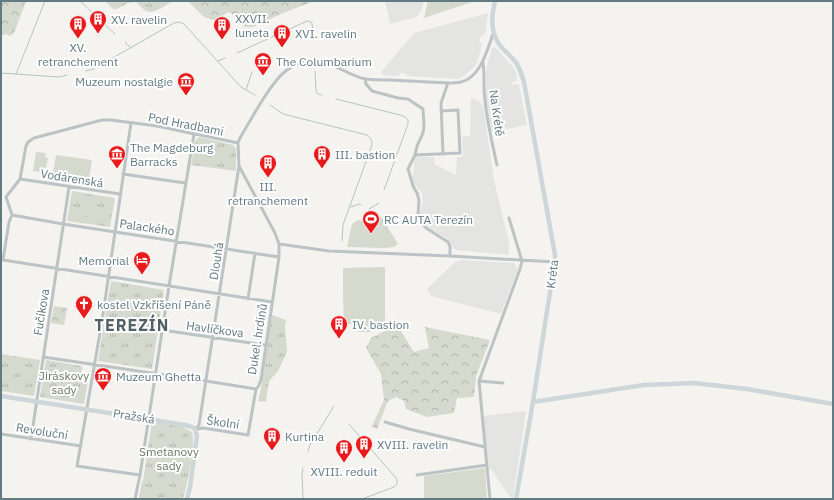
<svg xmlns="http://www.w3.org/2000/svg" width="834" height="500" font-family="'IBM Plex Sans',sans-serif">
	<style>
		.built { fill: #e4e4e3 }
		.grass { fill: url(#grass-tufts) }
		.forest { fill: url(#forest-crowns) }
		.garden { fill: #d5d9ce }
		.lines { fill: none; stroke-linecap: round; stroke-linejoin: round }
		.stream { stroke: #b2c5c5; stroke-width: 1 }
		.street { stroke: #bcc3c5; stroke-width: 3 }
		.secondary { stroke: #cdd6d8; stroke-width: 4.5 }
		.labels { text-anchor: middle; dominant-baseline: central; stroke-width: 4; stroke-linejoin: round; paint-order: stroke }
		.poi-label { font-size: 12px; fill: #617b82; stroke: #fff; text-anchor: start }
		.street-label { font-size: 12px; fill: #617b82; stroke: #fff }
		.park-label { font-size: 12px; fill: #6b7960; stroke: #fff }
		.district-label { font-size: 16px; font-weight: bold; letter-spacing: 1px; fill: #506267; stroke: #fff }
	</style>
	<defs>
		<pattern id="grass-tufts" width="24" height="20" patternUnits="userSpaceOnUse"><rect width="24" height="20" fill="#d5d9ce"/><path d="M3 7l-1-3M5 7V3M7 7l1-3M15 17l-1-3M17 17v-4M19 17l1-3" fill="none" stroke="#b0b5ad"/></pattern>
		<pattern id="forest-crowns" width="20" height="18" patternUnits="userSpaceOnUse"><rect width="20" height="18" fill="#d5d9ce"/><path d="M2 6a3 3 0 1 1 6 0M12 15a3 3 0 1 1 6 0" fill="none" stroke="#b0b5ad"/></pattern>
	</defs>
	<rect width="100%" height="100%" fill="#f4f3ef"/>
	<!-- built -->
	<path class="built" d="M385,1H424L421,11L417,17L390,24Z
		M488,13L485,34L480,37L479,41L482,45L478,59L476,65L464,76L458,79L406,76V74L400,73L399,76L382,75L381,72L414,33Z
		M495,47L512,66L516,72L517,79L516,81L512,82L513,85L517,84L519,85L527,125L491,132L486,102V75L487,65L492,48Z
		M471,98L480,102L483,106L494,180L509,243V255L455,250L451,243L446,238L427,226L419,215L423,201L422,193L412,182L415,157H434V164L456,175L457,157H463L462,137L470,136Z
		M462,260L514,263L518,269L501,314L431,296L427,289L455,262Z
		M526,411L513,498L510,497L491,469H489L483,416Z"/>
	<!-- grass -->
	<path class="grass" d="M105,1H173C168,4 155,13 149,12C144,11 139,5 136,2L128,3L117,9H113Z
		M199,137L233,145L236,149V171L191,165L195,141Z
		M72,191L115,198L110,227L67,221Z
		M111,281L164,290L152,369L98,361Z
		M272,315L286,320L285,327L287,352L278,371L269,381L266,402L258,401L260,394Z
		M1,354L40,360L34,396L1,391Z
		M46,360L81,366L83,369L81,370L84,374L86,373L87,375H89L84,404L40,397Z
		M152,422L181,426L192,432C196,443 187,486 183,499H139L142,481H143Z"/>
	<!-- forest -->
	<path class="forest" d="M1,1H26L14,33L10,36L6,34L1,36Z
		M188,1H314L283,13L253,27C240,28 242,23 234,16C233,14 231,13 229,12L213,20L204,17Z
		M54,306L67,308L64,325L51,323Z
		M397,325L414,352L429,348L425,327L490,340L476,376L474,397L457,398L454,413L427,417L406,409L404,401L396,397L388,401L377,429L372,426L384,400L381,374L366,348L371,338Z"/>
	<!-- garden -->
	<path class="garden" d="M428,1H475L424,18Z
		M36,152L46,153L45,157L48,158L46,168H44L43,172L33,171Z
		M56,155L92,160L89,179L53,174Z
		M82,195L95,197L92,217L79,215Z
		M380,215L398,244L394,247L385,248L347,247L352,224L356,221L360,220L367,224Z
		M385,267V323L365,324H371V332H358L357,324H344L343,294V268Z
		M485,468L487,499H424V476Z"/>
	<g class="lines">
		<!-- stream -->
		<path class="stream" d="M80,1L115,34
			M125,42L131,48
			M237,53L307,21H309L312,23L313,33
			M218,61L225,58
			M86,71L93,69L174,23L179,22L184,24L241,87L255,95
			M315,71L316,92L318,94L322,95
			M1,73L59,77L67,75
			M16,74L45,1
			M246,90L252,72
			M336,99L400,115L405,117L408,120V124L384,190
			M270,105L283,114L367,135C371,138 372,140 372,145L343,225L342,241
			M351,207L359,204L361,205
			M369,209L379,203
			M349,424L396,478C398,482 397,485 394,487L362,499
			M308,451L310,445L334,406
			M303,499L302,474L303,468"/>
		<!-- street -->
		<path class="street" d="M483,63C485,75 483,88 485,100C487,122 492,143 497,165
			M365,79L366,84L372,91L398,98L408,99L423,109L424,126L423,133L417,146L415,155L408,169L413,186L417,193L419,200L418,216L420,221L426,228L448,242L450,246V256
			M131,123L102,321L77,466L140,475
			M238,143L157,126L111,120H102L34,138L28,142L26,146L20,179L6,197L12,215L9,222L3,260L272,302
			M443,154L441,103L448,83
			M415,155L460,153L458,110L441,111
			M123,174L185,183
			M20,179L120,194
			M12,215L63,224L279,257
			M279,244L329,251L450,256L555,262
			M248,299L255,253
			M162,330L265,345
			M43,357L206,381L256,389
			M479,381L503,383
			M385,422L409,429L485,447
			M195,429L199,425L239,166L238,143L240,138C246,127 253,116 260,104C276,78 291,55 326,63C340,67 352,77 366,79C374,80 382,80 390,80C409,81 429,82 448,83C452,83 457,83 461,82C480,78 487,51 493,34
			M197,429L203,428L248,435L256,389L258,387L261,380L279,257V244L275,233L239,166
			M1,434L81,446
			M31,439L69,187
			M417,475L487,465
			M135,499L140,475L169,286L194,134
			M490,499L479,381L520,269L522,261L509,218"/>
		<!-- secondary -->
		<path class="secondary" d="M495,1C491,18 490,34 502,48C507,53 513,58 517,64C520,69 522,76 524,82L555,255V262L547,311L533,402L516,499
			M1,396L185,425L192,427L195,429L197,436L190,487L187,499
			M533,402L644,385L694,383L747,389L833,404"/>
	</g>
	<!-- icons -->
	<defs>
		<g id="building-pin" transform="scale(0.9)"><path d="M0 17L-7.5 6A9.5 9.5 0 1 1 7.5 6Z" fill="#ea191c" stroke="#fff"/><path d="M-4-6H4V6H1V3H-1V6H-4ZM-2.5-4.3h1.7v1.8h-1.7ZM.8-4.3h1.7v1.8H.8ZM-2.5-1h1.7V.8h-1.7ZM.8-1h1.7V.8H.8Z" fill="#fff"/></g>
		<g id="museum-pin" transform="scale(0.9)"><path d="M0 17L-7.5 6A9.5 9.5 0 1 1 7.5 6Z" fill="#ea191c" stroke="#fff"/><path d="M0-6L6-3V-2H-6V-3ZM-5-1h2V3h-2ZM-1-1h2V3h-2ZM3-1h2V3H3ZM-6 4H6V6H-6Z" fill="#fff"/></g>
		<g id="stadium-pin" transform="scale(0.9)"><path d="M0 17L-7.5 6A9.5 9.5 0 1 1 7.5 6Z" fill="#ea191c" stroke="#fff"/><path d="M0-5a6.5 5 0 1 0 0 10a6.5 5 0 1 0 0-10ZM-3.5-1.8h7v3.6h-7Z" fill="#fff"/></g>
		<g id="hotel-pin" transform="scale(0.9)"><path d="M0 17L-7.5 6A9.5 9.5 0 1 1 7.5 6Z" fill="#ea191c" stroke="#fff"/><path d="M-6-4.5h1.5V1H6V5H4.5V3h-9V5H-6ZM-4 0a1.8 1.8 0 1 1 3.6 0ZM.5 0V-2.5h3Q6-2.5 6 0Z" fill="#fff"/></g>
		<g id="church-pin" transform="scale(0.9)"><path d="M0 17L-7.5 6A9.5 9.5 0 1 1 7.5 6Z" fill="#ea191c" stroke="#fff"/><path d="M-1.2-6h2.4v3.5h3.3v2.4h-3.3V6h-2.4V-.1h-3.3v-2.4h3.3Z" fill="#fff"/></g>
	</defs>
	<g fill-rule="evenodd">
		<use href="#building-pin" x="98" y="19"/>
		<use href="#building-pin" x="78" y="24"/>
		<use href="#building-pin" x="222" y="25"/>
		<use href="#building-pin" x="282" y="33"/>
		<use href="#museum-pin" x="263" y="61"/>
		<use href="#museum-pin" x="186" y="81"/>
		<use href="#museum-pin" x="117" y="154"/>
		<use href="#building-pin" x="322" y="154"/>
		<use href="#building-pin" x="268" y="163"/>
		<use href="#stadium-pin" x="371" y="219"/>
		<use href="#hotel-pin" x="142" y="260"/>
		<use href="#church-pin" x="84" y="304"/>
		<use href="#building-pin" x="339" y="324"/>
		<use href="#museum-pin" x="103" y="376"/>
		<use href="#building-pin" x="272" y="436"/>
		<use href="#building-pin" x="364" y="444"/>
		<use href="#building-pin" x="344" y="448"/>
	</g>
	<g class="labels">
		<!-- poi labels -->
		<g class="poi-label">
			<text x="235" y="18">XXVII.<tspan x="235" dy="14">luneta</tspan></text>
			<text x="111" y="19">XV. ravelin</text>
			<text x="295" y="33">XVI. ravelin</text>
			<text x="78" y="47" text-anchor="middle">XV.<tspan x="78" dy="14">retranchement</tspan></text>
			<text x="276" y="61">The Columbarium</text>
			<text x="173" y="81" text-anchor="end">Muzeum nostalgie</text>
			<text x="130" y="147">The Magdeburg<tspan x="130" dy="14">Barracks</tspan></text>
			<text x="335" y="154">III. bastion</text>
			<text x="268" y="186" text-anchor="middle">III.<tspan x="268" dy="14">retranchement</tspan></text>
			<text x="384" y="219">RC AUTA Terezín</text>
			<text x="129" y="260" text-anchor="end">Memorial</text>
			<text x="97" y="304">kostel Vzkříšení Páně</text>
			<text x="352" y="324">IV. bastion</text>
			<text x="116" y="376">Muzeum Ghetta</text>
			<text x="285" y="436">Kurtina</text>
			<text x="377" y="444">XVIII. ravelin</text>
			<text x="344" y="471" text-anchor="middle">XVIII. reduit</text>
		</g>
		<!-- street labels -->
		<g class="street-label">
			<text transform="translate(497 113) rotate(82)">Na Krétě</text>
			<text transform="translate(186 124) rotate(11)">Pod Hradbami</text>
			<text transform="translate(72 178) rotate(9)">Vodárenská</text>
			<text transform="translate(147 227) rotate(8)">Palackého</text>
			<text transform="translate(216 261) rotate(-81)">Dlouhá</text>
			<text transform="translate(552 274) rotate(-83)">Kréta</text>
			<text transform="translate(41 312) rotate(-81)">Fučíkova</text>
			<text transform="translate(215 329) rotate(8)">Havlíčkova</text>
			<text transform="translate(257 339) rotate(-81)">Dukel. hrdinů</text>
			<text transform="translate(134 416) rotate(9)">Pražská</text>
			<text transform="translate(223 422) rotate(8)">Školní</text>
			<text transform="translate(42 431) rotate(9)">Revoluční</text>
		</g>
		<!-- park labels -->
		<g class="park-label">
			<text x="64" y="375">Jiráskovy<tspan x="64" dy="14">sady</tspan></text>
			<text x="169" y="451">Smetanovy<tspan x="169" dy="14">sady</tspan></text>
		</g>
		<!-- district labels -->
		<g class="district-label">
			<text x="132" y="325">TEREZÍN</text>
		</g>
	</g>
	<!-- border -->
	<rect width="834" height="500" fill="none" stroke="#617b82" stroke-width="4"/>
</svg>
